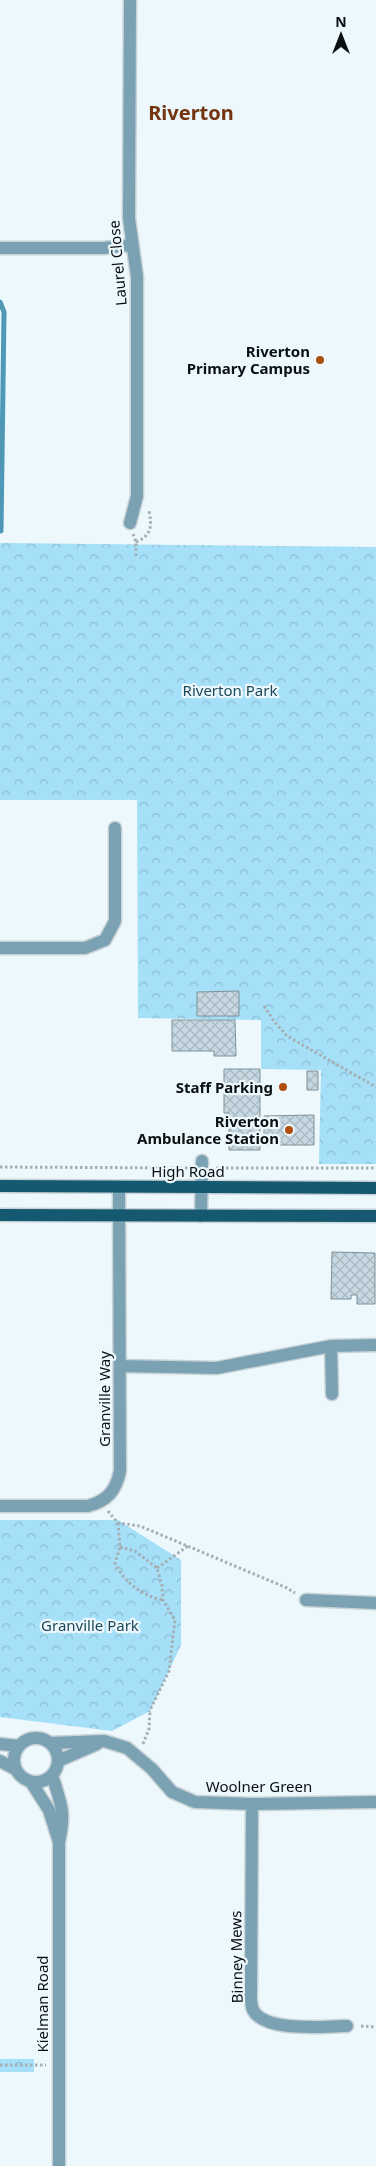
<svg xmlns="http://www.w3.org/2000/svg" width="376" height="2166" font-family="'Noto Sans',sans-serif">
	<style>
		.park { fill: url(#park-crowns) }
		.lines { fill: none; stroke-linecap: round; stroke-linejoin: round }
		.stream { stroke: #4e98b6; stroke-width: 5 }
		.building { fill: url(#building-cross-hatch); stroke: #7f9098 }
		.minor-tunnel { stroke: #cbd5da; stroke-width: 12; stroke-dasharray: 12 6; stroke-linecap: butt }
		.minor-casing { stroke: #c9d3d7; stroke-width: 15 }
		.major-casing { stroke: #c9d3d7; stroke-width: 15 }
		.path { stroke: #a5afb3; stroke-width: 3; stroke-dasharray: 2.5 2.5; stroke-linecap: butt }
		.minor { stroke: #7aa2b3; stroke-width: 12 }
		.major { stroke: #155971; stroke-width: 12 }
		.poi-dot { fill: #af4d0f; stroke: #edf8fd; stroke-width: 2 }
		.labels { text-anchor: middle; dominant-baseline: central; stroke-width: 4.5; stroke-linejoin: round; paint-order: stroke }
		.street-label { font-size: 15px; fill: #091012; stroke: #edf8fd }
		.poi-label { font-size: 15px; font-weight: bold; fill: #091012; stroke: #edf8fd; text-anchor: end }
		.park-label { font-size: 15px; fill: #1b4859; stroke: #edf8fd }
		.district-label { font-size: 20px; font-weight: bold; fill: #733410; stroke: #edf8fd }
	</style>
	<defs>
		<pattern id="park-crowns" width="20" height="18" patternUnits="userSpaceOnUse" patternTransform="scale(1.25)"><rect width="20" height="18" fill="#a5dff8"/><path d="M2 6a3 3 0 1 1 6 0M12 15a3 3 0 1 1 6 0" fill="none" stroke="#8dbed4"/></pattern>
		<pattern id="building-cross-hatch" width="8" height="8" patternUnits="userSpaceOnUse" patternTransform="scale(1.25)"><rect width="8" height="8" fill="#c6d8e1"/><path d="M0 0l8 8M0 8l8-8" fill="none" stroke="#a9b8c0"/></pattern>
	</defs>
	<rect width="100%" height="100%" fill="#edf8fd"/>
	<!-- park -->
	<path class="park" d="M0,543L376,547V1164H319L321,1070L261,1069V1020L138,1018L137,800H0Z
		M0,1520H118L181,1560V1645L150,1711L112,1731L0,1717Z
		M0,2059H34V2072H0Z"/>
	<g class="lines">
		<!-- stream -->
		<path class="stream" d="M0,302L4,312L1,531"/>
	</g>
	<!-- building -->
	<path class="building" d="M239,991V1016H197V992Z
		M172,1020H235L236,1056H214V1051H172Z
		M224,1069H260V1150H229V1113H224Z
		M307,1071H318V1090H307Z
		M314,1115V1145H264V1116Z
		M332,1252L375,1253V1304H357V1295H351V1299H331Z"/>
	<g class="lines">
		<!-- minor-tunnel -->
		<path class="minor-tunnel" d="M275,1116V1145"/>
		<!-- minor casing -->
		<g class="minor-casing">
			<path id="minor" d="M0,248H104L132,245
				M130,523L137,496V277L129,218L130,0
				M0,948H85L105,940L115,921V828
				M201,1216L202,1161
				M331,1346L332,1394
				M120,1366L217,1368L331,1346L376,1345
				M0,1506H88C107,1501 116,1491 120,1471L119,1187
				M306,1600L376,1603
				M14 1760a22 22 0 1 1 44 0a22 22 0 1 1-44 0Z
				M50,1743L104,1741L127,1748L152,1769L172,1792L195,1802L252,1804L376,1802
				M0,1744L19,1746
				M0,1761L15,1769
				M58,1761L97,1744
				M52,1775C61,1804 66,1812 59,1842V2166
				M31,1782L49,1810L59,1842
				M252,1804L251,1986C251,1994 250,2003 253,2010C265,2033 325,2026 347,2026"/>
		</g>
		<!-- major casing -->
		<g class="major-casing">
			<path id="major" d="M0,1186L376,1188
				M0,1215L376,1216"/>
		</g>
		<!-- path -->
		<path class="path" d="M133,534L136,542V558
			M136,542C152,535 152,526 149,511
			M264,1006L274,1021L287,1036L376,1087
			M0,1167L189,1168
			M216,1168H376
			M108,1511L118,1523L140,1526L287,1588L295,1593
			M118,1523L120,1547L115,1563C124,1582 142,1596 163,1600
			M120,1547L135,1551L157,1568L162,1586L163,1600L175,1620L169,1671L149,1712
			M157,1568L188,1546
			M143,1744L149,1729L150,1711
			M361,2026L376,2027
			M0,2065H46"/>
		<!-- minor -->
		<use href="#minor" class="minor"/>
		<!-- major -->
		<use href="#major" class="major"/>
	</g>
	<!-- markers -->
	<g class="poi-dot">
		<circle cx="320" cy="360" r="5"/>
		<circle cx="283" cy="1087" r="5"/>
		<circle cx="289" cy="1130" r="5"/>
	</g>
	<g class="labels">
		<!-- street labels -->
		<g class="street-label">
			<text transform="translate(117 263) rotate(-95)">Laurel Close</text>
			<text x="188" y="1171">High Road</text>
			<text transform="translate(104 1399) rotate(-90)">Granville Way</text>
			<text x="259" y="1786">Woolner Green</text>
			<text transform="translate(236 1957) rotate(-91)">Binney Mews</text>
			<text transform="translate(42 2004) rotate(-90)">Kielman Road</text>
		</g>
		<!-- poi labels -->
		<g class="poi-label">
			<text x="310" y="351">Riverton<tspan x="310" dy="17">Primary Campus</tspan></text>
			<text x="273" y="1087">Staff Parking</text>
			<text x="279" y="1121">Riverton<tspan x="279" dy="17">Ambulance Station</tspan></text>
		</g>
		<!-- park labels -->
		<g class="park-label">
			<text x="230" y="690">Riverton Park</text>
			<text x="90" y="1625">Granville Park</text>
		</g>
		<!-- district labels -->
		<g class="district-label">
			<text x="191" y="112">Riverton</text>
		</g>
	</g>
	<!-- north arrow -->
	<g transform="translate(341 35)" stroke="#edf8fd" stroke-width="4" paint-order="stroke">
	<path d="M0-4L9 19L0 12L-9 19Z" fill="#091012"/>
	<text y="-8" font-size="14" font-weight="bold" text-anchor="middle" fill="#091012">N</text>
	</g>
</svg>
